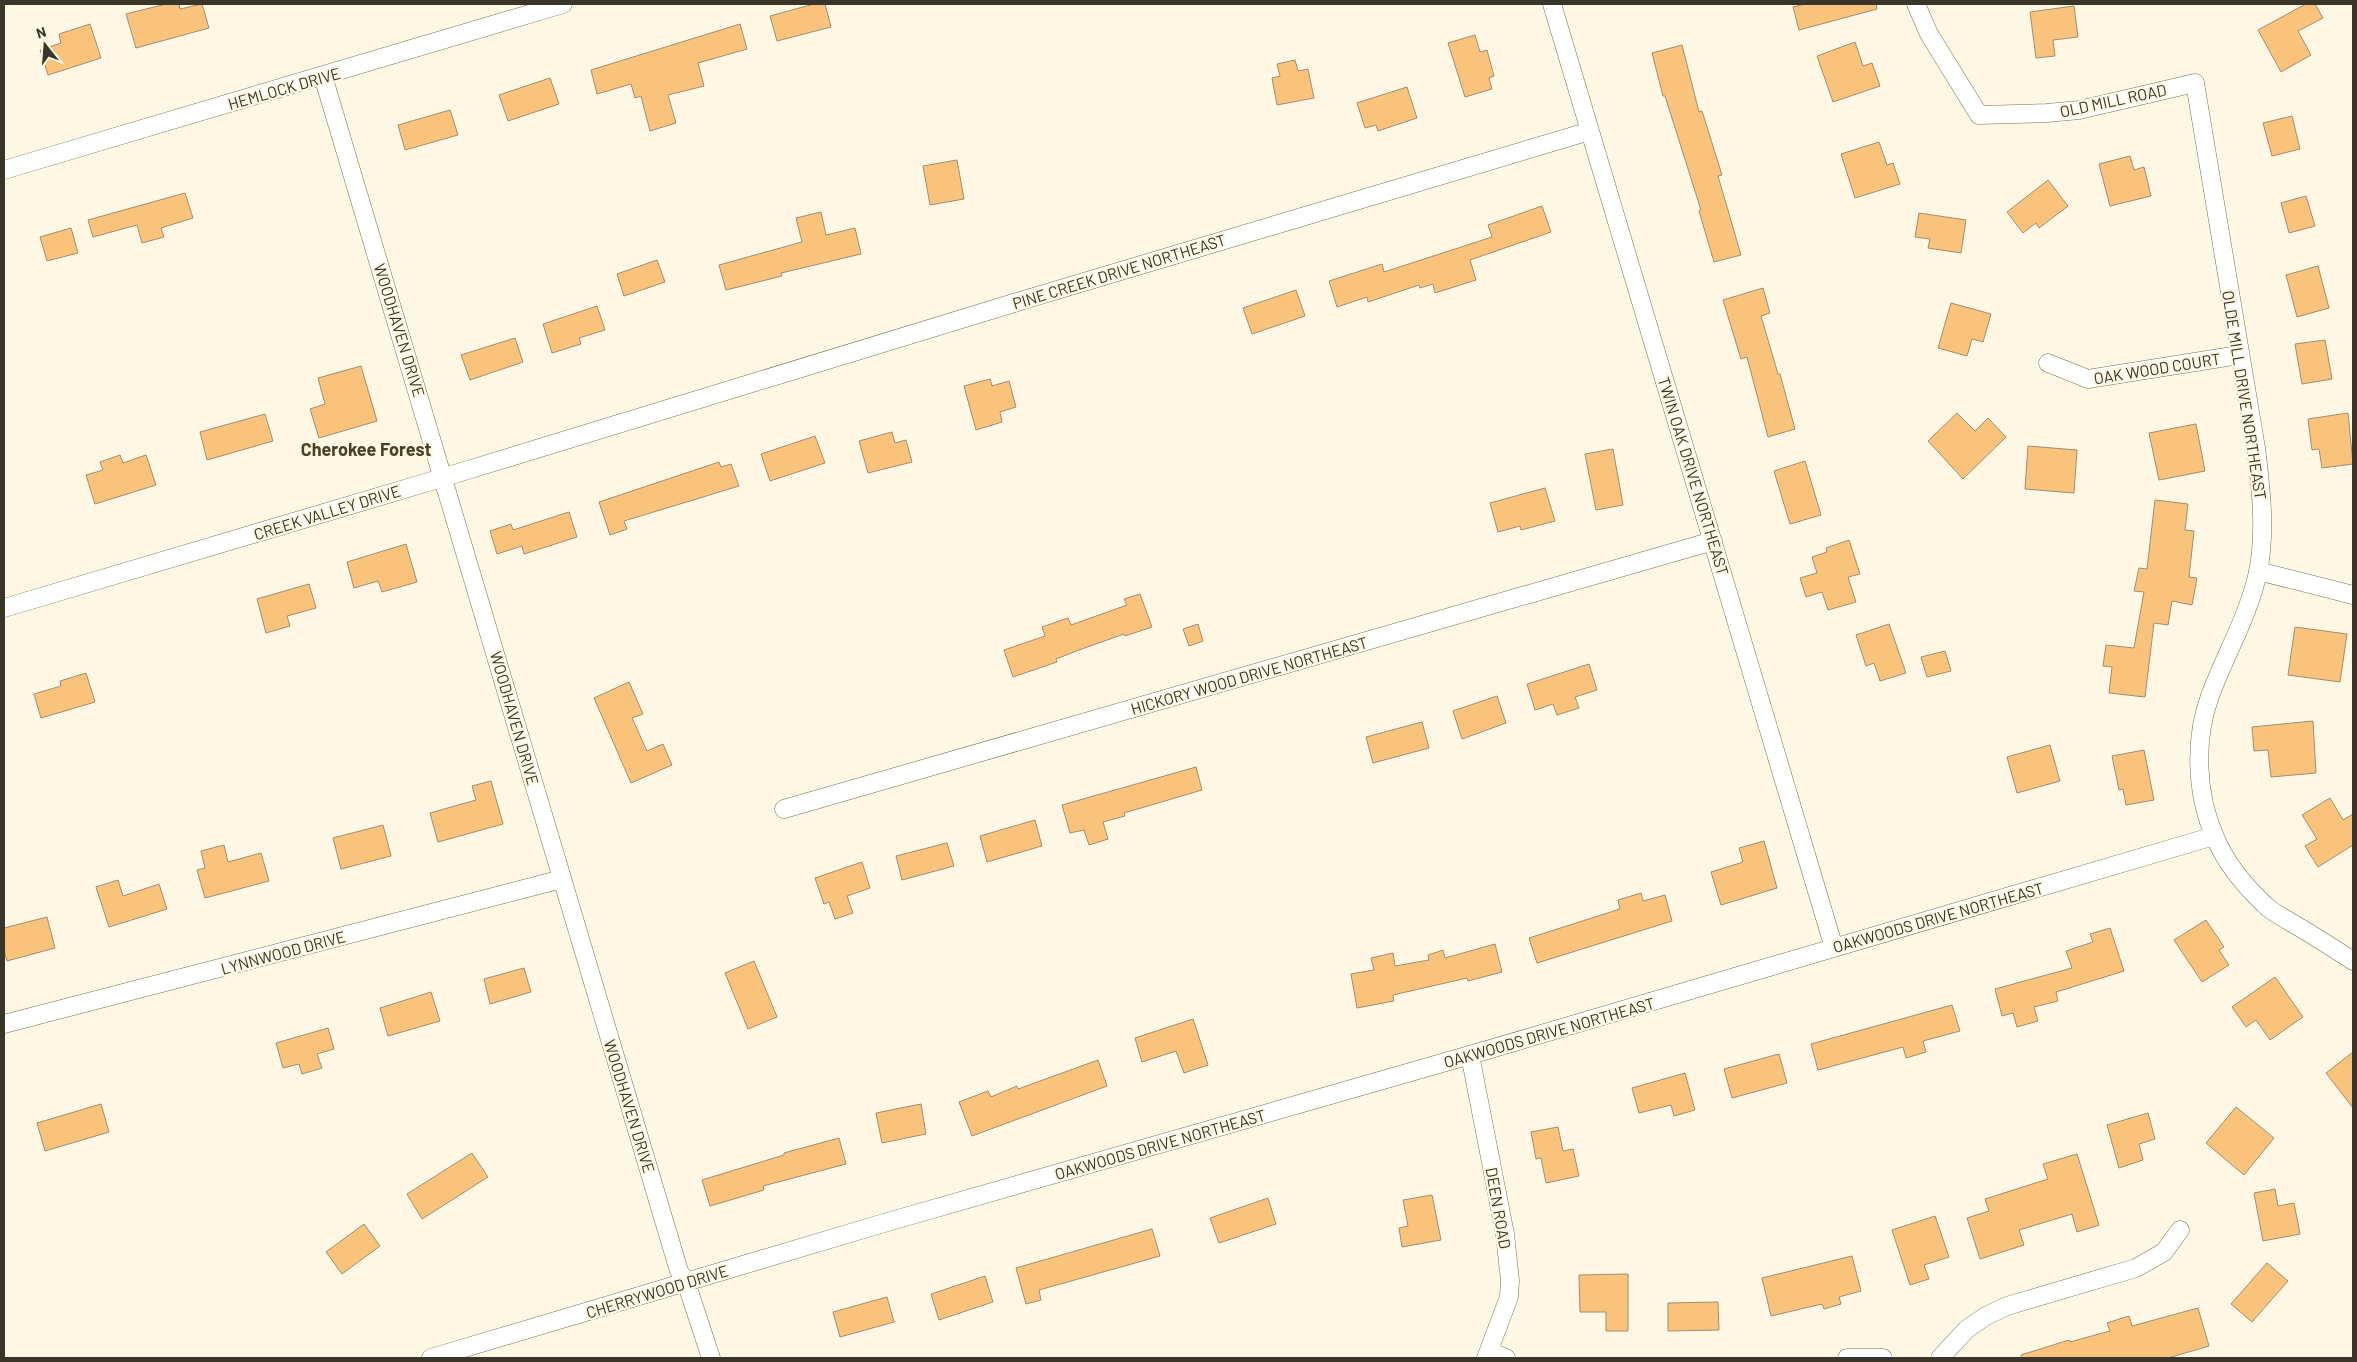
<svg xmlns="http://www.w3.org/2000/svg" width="2357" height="1362" font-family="Barlow,sans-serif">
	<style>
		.building { fill: #fac37b; stroke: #a28d73 }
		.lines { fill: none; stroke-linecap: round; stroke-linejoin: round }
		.minor-casing { stroke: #787052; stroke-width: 19 }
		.minor { stroke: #fff; stroke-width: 18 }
		.labels { text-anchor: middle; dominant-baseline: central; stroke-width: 4.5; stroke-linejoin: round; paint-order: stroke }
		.street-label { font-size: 16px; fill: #393528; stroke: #fdf7e3 }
		.neighbourhood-label { font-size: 18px; font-weight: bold; fill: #494125; stroke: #fdf7e3 }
	</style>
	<rect width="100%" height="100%" fill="#fdf7e3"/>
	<!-- building -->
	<path class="building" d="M166,4H179L180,9L202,4L209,28L136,48L126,14Z
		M814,4H825L831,27L777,41L770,16Z
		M1805,4H1876L1877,9L1799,30L1793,7Z
		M2306,4H2315L2323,18L2298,31L2311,55L2281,72L2258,30Z
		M2074,6L2078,37L2053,40L2055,56L2036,58L2030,12Z
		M90,24L101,58L48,75L40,50L61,43L59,34Z
		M740,24L747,49L698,63L704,86L668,95L676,123L650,131L641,96L635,98L631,84L597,94L591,70Z
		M1475,35L1480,52L1487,50L1494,76L1489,78L1492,89L1465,97L1448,43Z
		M1855,42L1863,66L1872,63L1880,86L1833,102L1817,56Z
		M1682,45L1699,112L1702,111L1722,175L1718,176L1741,255L1714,262L1699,211L1701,210L1665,96H1663L1652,53Z
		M1295,60L1298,71L1308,69L1314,98L1277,105L1272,78L1280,76L1277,64Z
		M550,78L559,104L508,121L499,95Z
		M1407,87L1417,118L1378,131L1376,125L1365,128L1357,103Z
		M450,110L458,135L405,150L398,125Z
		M2292,116L2300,149L2272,156L2263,123Z
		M1879,142L1887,165L1893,163L1900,184L1855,198L1841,154Z
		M2130,156L2134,170L2144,167L2151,196L2110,206L2099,164Z
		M957,160L964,199L930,205L923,166Z
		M2048,180L2068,206L2039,228L2036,223L2023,233L2007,212Z
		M185,193L193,218L161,228L164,237L142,243L137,225L93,237L88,220Z
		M2306,196L2315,226L2289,233L2281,203Z
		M1542,206L1551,232L1470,260L1476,280L1435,293L1433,284L1420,288L1419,285L1368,302L1367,297L1337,307L1329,281L1382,264L1384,272L1492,237L1488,225Z
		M821,212L826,235L855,228L861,254L781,273L782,276L726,290L719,265L802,242L796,218Z
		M1919,213L1966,220L1961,253L1928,248L1930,239L1915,237Z
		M71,228L78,253L47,261L40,237Z
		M657,260L665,282L624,296L617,274Z
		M2318,266L2329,308L2297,317L2286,275Z
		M1763,288L1770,313L1761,316L1778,374H1780L1795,429L1768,437L1747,357L1741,359L1723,300Z
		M1296,290L1305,316L1252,334L1243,308Z
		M1951,303L1991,314L1983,342L1972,339L1967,356L1938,348Z
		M597,306L605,330L579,338L581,344L552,353L543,324Z
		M515,338L523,362L470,380L461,355Z
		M2325,340L2332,379L2302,384L2295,344Z
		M361,366L377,421L319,438L310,409L325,404L318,378Z
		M990,379L992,386L1009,381L1016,407L1000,412L1002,422L976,430L964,386Z
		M1957,413L1975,431L1988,418L2006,437L1963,479L1928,441Z
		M2348,413L2353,464L2322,468L2319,449L2312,450L2308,419Z
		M265,414L273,441L207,460L200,432Z
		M2196,424L2205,471L2159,480L2149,433Z
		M892,432L895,443L906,440L912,462L868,473L859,441Z
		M815,436L825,463L770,481L761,454Z
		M2028,446L2077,450L2074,493L2025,489Z
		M1613,449L1623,505L1596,510L1585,454Z
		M120,455L123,463L146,455L156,485L95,504L86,475L103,470L100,462Z
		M1805,461L1821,515L1790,524L1774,471Z
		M719,462L721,467L731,464L739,486L624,521L627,529L610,535L599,502Z
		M1545,488L1555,521L1521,530L1520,526L1498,532L1490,503Z
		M2155,500L2188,504L2185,530L2194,531L2189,577L2197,578L2192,605L2172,601L2168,625L2154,623L2145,697L2109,693L2112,667L2103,666L2106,645L2134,648L2144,592L2134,591L2139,568L2147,569Z
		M569,512L577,537L524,554L522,546L497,554L490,531L511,524L513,530Z
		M1849,540L1860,574L1848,577L1856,602L1828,610L1822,592L1806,597L1800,578L1817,573L1812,557L1827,552L1826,548Z
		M406,544L417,582L382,592L378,581L354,588L347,562Z
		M309,584L316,608L287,616L290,626L266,633L257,599Z
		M1140,594L1152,627L1125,636L1124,634L1079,650L1056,659L1057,662L1013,677L1004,650L1045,636L1042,627L1068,618L1071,625L1127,605L1124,599Z
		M1198,624L1203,641L1189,646L1183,629Z
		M1889,624L1906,673L1880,681L1874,663L1866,666L1856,635Z
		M2295,627L2347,634L2340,682L2288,675Z
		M1945,651L1951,671L1927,677L1921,657Z
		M1589,664L1597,690L1575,697L1579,708L1557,715L1553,704L1535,710L1527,684Z
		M86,673L95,702L41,718L34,694L61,686L60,681Z
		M629,682L643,714L632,718L647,751L663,744L672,765L631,783L594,698Z
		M1497,696L1506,723L1462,739L1453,711Z
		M2313,721L2316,773L2271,777L2268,750L2254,751L2252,727Z
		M1422,722L1429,748L1373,763L1366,737Z
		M2050,745L2060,781L2017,793L2007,757Z
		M2144,750L2154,800L2126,805L2123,789L2119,790L2112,756Z
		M1196,767L1202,790L1124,813L1125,816L1103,822L1108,839L1089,845L1084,830L1070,833L1062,805Z
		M491,781L503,824L438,842L430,813L476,800L472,786Z
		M2330,798L2343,820L2353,814V845L2318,867L2305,846L2317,839L2302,815Z
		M1035,820L1042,846L987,862L980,836Z
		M383,825L391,856L341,869L333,838Z
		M1764,841L1777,888L1721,905L1711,872L1743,862L1739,848Z
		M947,843L954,866L902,880L896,856Z
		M224,845L228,862L261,853L269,881L205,898L197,870L205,868L201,851Z
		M862,862L870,888L847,896L853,913L835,919L829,902L824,904L815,878Z
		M118,880L123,896L159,884L167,909L109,927L96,887Z
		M1641,893L1643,901L1665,895L1672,921L1537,963L1529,938L1620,909L1618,900Z
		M47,917L55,948L7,961L4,950V928Z
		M2206,920L2224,947L2219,950L2229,965L2202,982L2174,940Z
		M2110,928L2124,971L2056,992L2058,1001L2034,1007L2038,1021L2017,1027L2013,1013L2002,1016L1995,989L2072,968L2066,951L2093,942L2090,934Z
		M1495,944L1502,972L1468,981L1467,978L1393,995L1394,1001L1357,1008L1351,974L1374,970L1371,958L1393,953L1395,966L1429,960L1428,955L1443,950L1445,958Z
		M754,961L777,1017L748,1029L725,973Z
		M524,968L531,992L490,1004L484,979Z
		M2275,977L2303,1017L2270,1040L2256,1020L2246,1027L2232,1007Z
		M431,992L440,1021L388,1036L380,1008Z
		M1952,1005L1960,1031L1923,1041L1926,1052L1906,1058L1903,1047L1818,1070L1811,1044Z
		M1193,1019L1208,1065L1184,1073L1176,1051L1142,1062L1135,1038Z
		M328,1028L334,1049L317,1054L322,1068L302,1074L299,1064L283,1068L276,1043Z
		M2353,1052V1108L2326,1073Z
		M1779,1054L1787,1083L1732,1098L1724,1069Z
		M1098,1060L1107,1086L972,1136L959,1102L988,1091L991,1097L1017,1086L1018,1089Z
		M1685,1073L1695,1110L1674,1116L1671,1105L1639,1113L1632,1088Z
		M101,1104L109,1132L45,1151L37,1123Z
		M921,1104L926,1134L882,1143L876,1113Z
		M2236,1107L2274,1138L2244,1175L2206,1143Z
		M2148,1113L2155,1139L2139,1144L2143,1160L2119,1168L2107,1125Z
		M1558,1127L1563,1151L1573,1149L1579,1176L1546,1183L1541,1158L1536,1159L1531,1132Z
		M839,1138L846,1164L763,1186L764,1190L710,1206L702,1180L784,1155V1153Z
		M472,1153L488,1177L422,1219L407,1194Z
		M2077,1154L2099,1225L2077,1232L2072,1214L2019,1230L2024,1245L1980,1259L1967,1218L1989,1211L1985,1199L2048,1179L2043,1164Z
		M2275,1189L2278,1206L2294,1203L2300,1234L2263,1241L2254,1193Z
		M1432,1195L1441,1240L1402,1247L1399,1228L1408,1226L1403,1200Z
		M1268,1198L1276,1224L1219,1243L1210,1218Z
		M1935,1216L1949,1257L1924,1265L1929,1279L1910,1285L1892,1230Z
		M364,1224L380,1246L342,1274L326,1252Z
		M1152,1229L1160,1256L1039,1290L1041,1300L1026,1304L1016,1268Z
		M1852,1256L1861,1291L1839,1297L1841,1304L1824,1309L1822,1304L1771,1316L1762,1278Z
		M2267,1263L2288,1281L2252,1322L2231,1304Z
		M1628,1274V1331H1606V1312H1580L1579,1275Z
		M985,1276L993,1302L939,1320L931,1294Z
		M887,1297L894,1322L840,1337L833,1312Z
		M1718,1302L1719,1330L1668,1331V1303Z
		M2198,1308L2209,1346L2168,1358H2021V1355L2069,1340L2070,1342L2110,1331L2107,1323L2129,1316L2132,1326Z"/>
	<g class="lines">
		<!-- minor casing -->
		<g class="minor-casing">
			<path id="minor" d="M1552,4L1834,948
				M1916,4L1929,34L1979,115L2047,113L2079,110L2195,83L2256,448C2261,488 2266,532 2258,572C2249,615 2225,655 2210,696C2194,739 2196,795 2215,837C2225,862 2244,885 2264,904C2271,912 2283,917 2292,923C2313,935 2333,948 2353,961
				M323,76C444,474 560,873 679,1271L686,1282L711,1358
				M4,170L563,4
				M2048,363L2088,379L2239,355
				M2258,571L2353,595
				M4,608L445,477L1027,299L1590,131
				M784,809L1713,541
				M4,1024L562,879
				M1470,1055L1505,1234L1510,1281L1509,1297L1486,1358
				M1489,1351L1506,1358
				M431,1358L884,1223L1470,1055L2214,836
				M1847,1358H1883
				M1940,1358L1967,1329L1986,1316L2007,1306L2136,1268L2164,1252L2180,1230"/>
		</g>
		<!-- minor -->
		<use href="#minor" class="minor"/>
	</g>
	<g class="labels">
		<!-- street labels -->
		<g class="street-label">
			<text transform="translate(284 88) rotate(-16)">HEMLOCK DRIVE</text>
			<text transform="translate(2113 100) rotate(-12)">OLD MILL ROAD</text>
			<text transform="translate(1119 271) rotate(-17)">PINE CREEK DRIVE NORTHEAST</text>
			<text transform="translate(400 330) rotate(73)">WOODHAVEN DRIVE</text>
			<text transform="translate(2157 368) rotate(-9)">OAK WOOD COURT</text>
			<text transform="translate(2245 395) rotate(81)">OLDE MILL DRIVE NORTHEAST</text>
			<text transform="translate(1694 476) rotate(73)">TWIN OAK DRIVE NORTHEAST</text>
			<text transform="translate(327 512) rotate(-17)">CREEK VALLEY DRIVE</text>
			<text transform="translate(1249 675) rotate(-16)">HICKORY WOOD DRIVE NORTHEAST</text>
			<text transform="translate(515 718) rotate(74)">WOODHAVEN DRIVE</text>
			<text transform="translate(1938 917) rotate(-16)">OAKWOODS DRIVE NORTHEAST</text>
			<text transform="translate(283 952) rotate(-15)">LYNNWOOD DRIVE</text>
			<text transform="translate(1549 1032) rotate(-16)">OAKWOODS DRIVE NORTHEAST</text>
			<text transform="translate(630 1106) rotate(73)">WOODHAVEN DRIVE</text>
			<text transform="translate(1160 1144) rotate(-16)">OAKWOODS DRIVE NORTHEAST</text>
			<text transform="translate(1499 1208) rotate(80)">DEEN ROAD</text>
			<text transform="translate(657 1291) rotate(-17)">CHERRYWOOD DRIVE</text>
		</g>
		<!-- neighbourhood labels -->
		<g class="neighbourhood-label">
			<text x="366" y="449">Cherokee Forest</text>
		</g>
	</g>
	<!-- border -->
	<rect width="2357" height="1362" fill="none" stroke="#393528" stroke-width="10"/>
	<!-- north arrow -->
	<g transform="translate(45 45) rotate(343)" stroke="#fdf7e3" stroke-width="4" paint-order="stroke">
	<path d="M0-4L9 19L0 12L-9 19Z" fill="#393528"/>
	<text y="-8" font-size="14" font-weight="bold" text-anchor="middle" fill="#393528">N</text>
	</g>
</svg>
